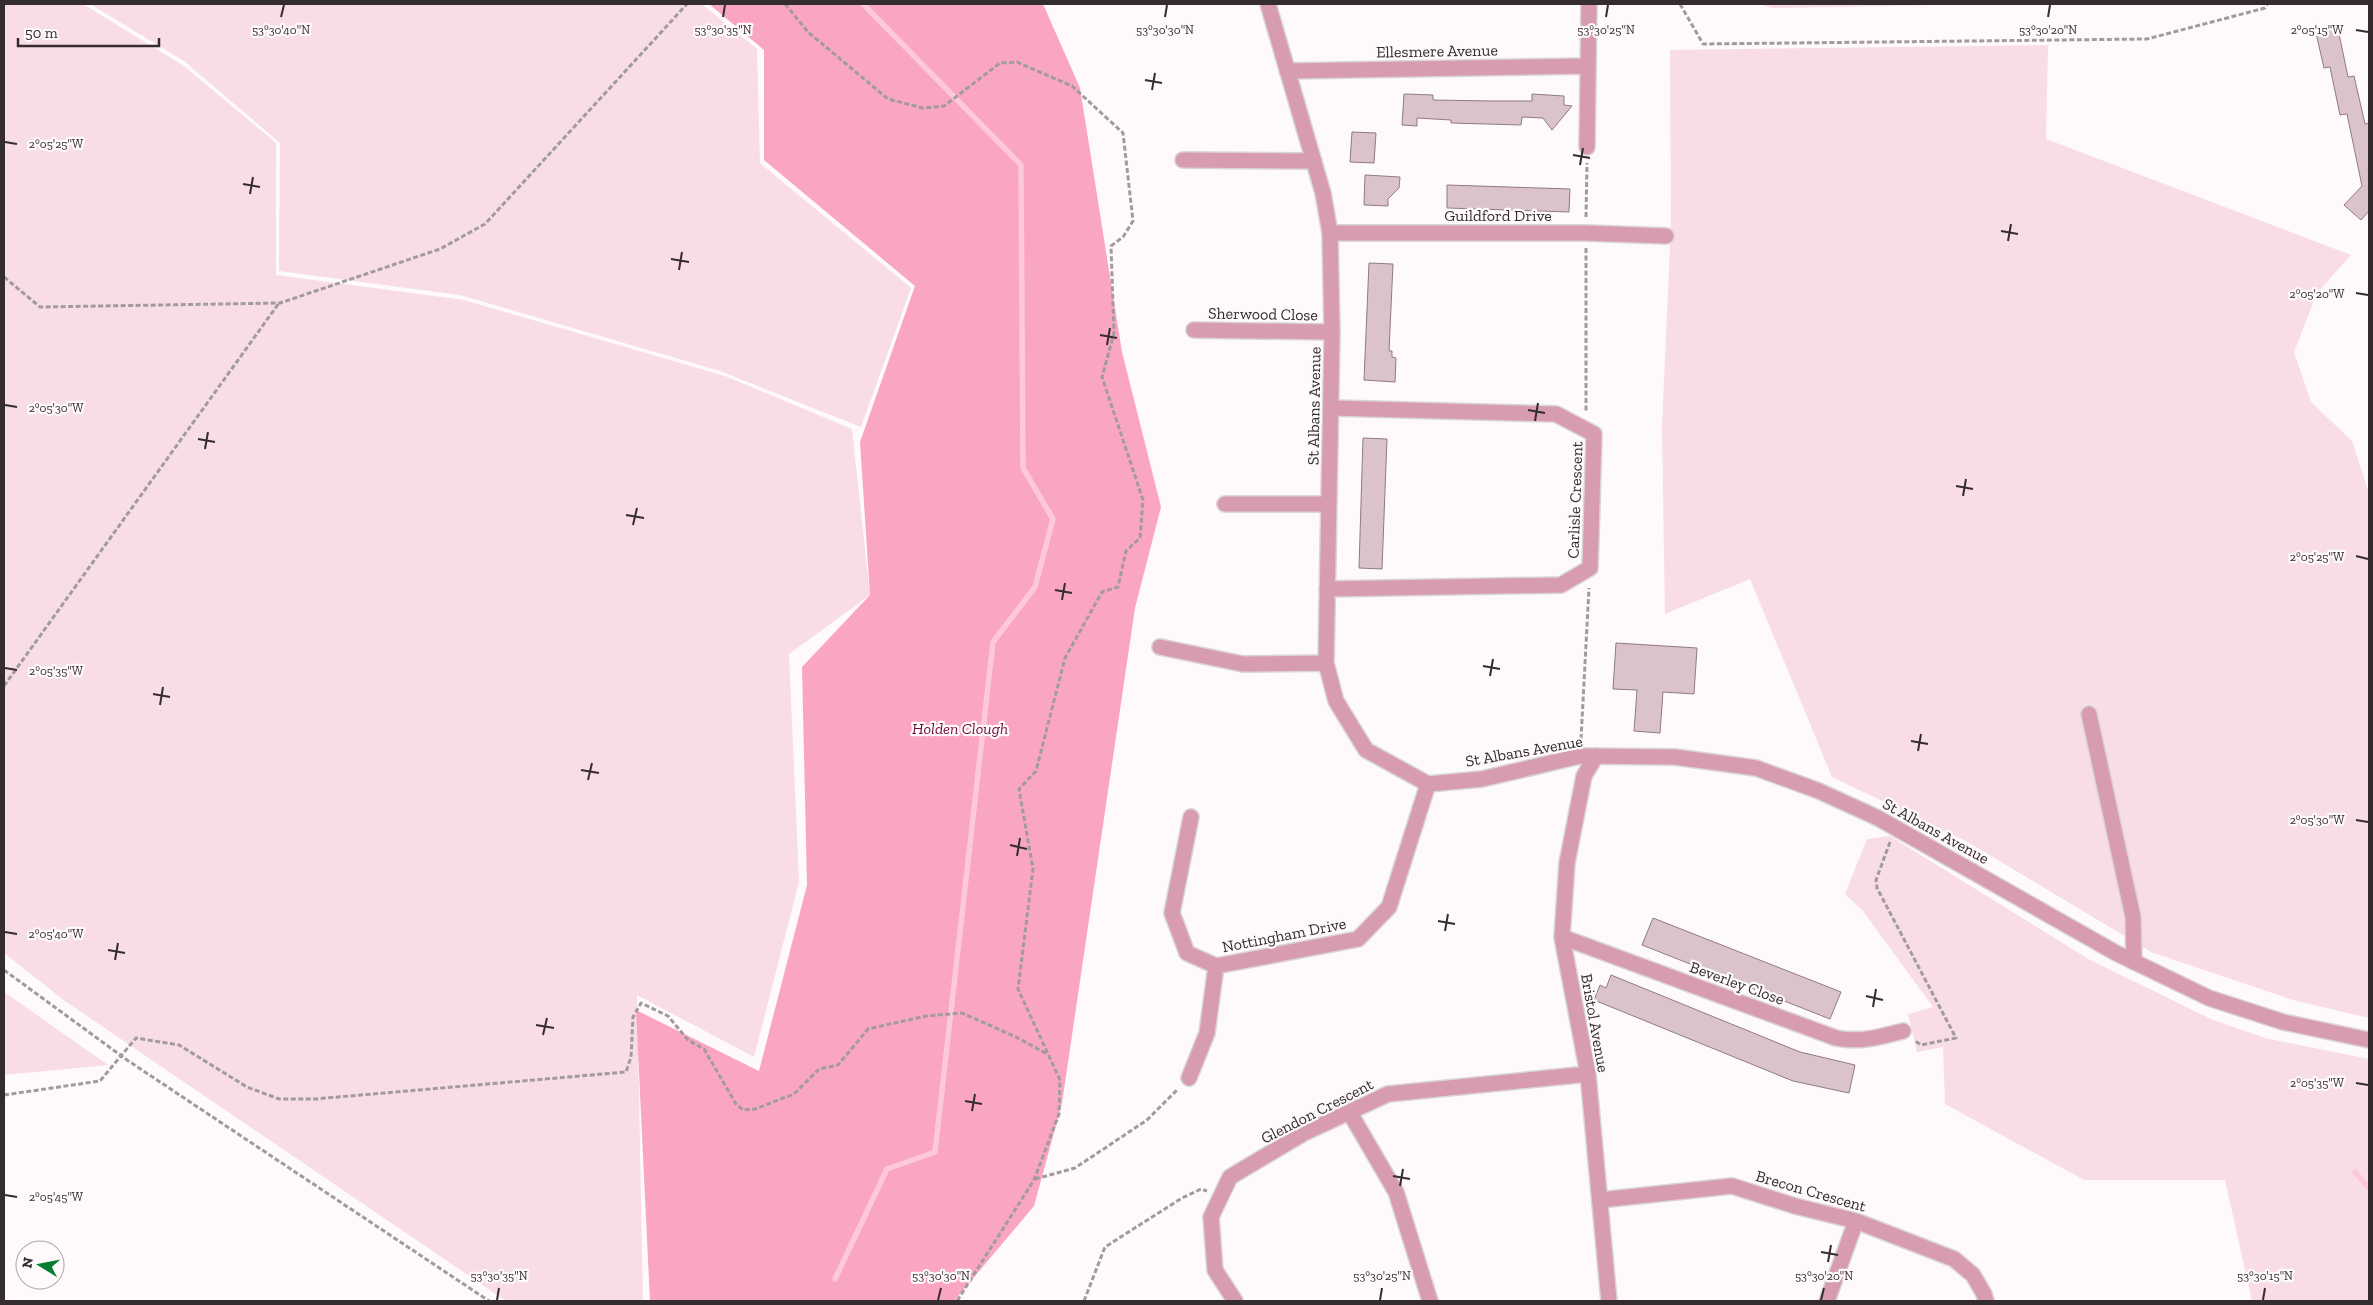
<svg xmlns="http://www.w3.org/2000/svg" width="2373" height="1305" font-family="'Zilla Slab',serif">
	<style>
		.green { fill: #f8dde5 }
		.forest { fill: #faa6c1 }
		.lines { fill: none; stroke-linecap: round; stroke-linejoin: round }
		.stream { stroke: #fdc8d8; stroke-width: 5.5 }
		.building { fill: #dac3ca; stroke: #907b81 }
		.minor-casing { stroke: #dad4d5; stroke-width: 18 }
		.path { stroke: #a29b9d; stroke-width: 3; stroke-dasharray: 5 2.5; stroke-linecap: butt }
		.minor { stroke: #d79caf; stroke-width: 15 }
		.ticks { fill: none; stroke: #352c2f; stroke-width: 2 }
		.labels { text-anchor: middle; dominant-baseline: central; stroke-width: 4.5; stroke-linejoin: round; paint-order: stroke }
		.street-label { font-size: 16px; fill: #352c2f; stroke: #fef9fa }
		.park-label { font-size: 16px; font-style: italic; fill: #6e0b3b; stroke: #fef9fa }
		.ticks-label { font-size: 12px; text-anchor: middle; fill: #352c2f; stroke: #fef9fa; stroke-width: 4.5; stroke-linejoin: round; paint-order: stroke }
	</style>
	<rect width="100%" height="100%" fill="#fef9fa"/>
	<!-- green -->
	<path class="green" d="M4,4H83L184,66L276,143V275L464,300L725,376L852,429L870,595L789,654L799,882L754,1057L637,995L643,1301H506L65,1001L4,953Z
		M90,4H702L757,49L760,163L911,288L861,427L720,371L460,295L279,271L280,143L184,61Z
		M1759,4H1992L1772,8Z
		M2048,45L2046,139L2351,255L2317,293L2294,352L2311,402L2352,441L2369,493V1018L2293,1000L2151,952L1966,841L1832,777L1750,579L1665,614L1662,427L1671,222L1670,50Z
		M1890,836L2090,960L2213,1020L2265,1038L2369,1059V1301H2252L2225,1180H2084L1945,1104L1943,1047L1917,1052L1908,1014L1933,1007L1863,911L1845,894L1867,839Z
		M4,992L108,1065L4,1075Z"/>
	<!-- forest -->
	<path class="forest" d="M709,4H1043L1080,88L1122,352L1161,507L1135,608L1062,1103L1034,1206L954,1301H650L636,1010L759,1071L807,885L802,667L870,595L860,442L915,286L764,160V50Z"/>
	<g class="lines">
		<!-- stream -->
		<path class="stream" d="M2355,1172L2369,1188
			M835,1279L887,1169L935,1152L993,642L1035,587L1053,519L1023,468L1021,165L863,4"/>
	</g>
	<!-- building -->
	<path class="building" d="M2338,29L2348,77L2354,76L2365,124L2369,123V211L2361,220L2344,205L2362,186L2347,114L2340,115L2330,67L2324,68L2316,33Z
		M1404,94L1433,95V100L1492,101H1532V94L1564,96V105L1572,106L1552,130L1543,118L1522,117L1521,125L1451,123V120L1417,118V126L1402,125Z
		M1352,132L1376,133L1374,163L1350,162Z
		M1365,175L1400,177L1399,188L1388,199V206L1364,205Z
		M1447,185L1570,189L1569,212L1447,208Z
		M1369,263L1393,264L1389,351H1392V357L1396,358L1395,382L1364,380Z
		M1363,438L1387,439L1382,569L1359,568Z
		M1616,643L1697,648L1694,694L1663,692L1660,733L1634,731L1637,690L1613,689Z
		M1653,918L1841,992L1830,1019L1642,945Z
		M1611,975L1800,1052L1855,1065L1849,1093L1793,1081L1594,1000L1600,985L1606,988Z"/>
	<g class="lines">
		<!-- minor casing -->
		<g class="minor-casing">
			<path id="minor" d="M1268,4L1323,193L1330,233L1332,332L1326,663L1336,701L1366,750L1428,784L1482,779L1580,756L1675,757L1756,768L1819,791L1878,818L2116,953L2209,998L2283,1022L2369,1040
				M1287,71L1588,66
				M1587,147L1589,4
				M1183,160L1314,161
				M1330,233H1586L1666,236
				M1194,330L1332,332
				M1225,504H1329
				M1327,589L1561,585L1590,568L1594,434L1556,414L1332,408
				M1160,647L1243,664L1326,663
				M2089,714L2133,917L2134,962
				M1596,756L1584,776L1567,863L1562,937L1588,1074L1609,1301
				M1191,817L1172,913L1187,953L1216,966L1358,939L1389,907L1428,784
				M1562,937L1836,1038C1860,1043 1880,1037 1903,1031
				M1189,1078L1207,1033L1216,966
				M1350,1113L1396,1192L1430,1301
				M1600,1200L1732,1186L1795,1206L1856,1221L1954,1259L1973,1275L1984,1294L1986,1301
				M1235,1301L1215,1270L1211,1217L1230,1177L1304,1133L1388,1094L1588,1074
				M1827,1301L1856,1221"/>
		</g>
		<!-- path -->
		<path class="path" d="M785,4L808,32L888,99L923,108L944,106L1000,63L1017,62L1072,86L1123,133L1133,221L1123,237L1111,246L1114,333L1102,377L1143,500L1140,538L1126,551L1118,587L1102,592L1065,658L1036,771L1019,789L1033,869L1018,989L1060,1080L1059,1114L1034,1180L957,1301
			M1680,4L1703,44L2147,39L2265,8L2267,4
			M1586,217L1587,163
			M1586,248V412
			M4,277L40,307L280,303L440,249L485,224L687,4
			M4,686L279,303
			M1581,739L1589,588
			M1890,842L1876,880L1877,888L1956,1038L1921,1045L1915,1041
			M4,970L127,1060L489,1301
			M4,1095L100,1081L136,1038L179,1045L247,1087L279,1099H315L626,1072L631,1057L633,1017L641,1003L668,1016L688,1040L704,1049L736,1104L743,1110L755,1109L794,1094L819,1069L838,1065L868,1029L926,1016L962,1013L1016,1037L1047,1054
			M1035,1179L1075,1168L1147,1120L1177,1090
			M1084,1301L1105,1247L1182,1198L1201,1189L1207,1191"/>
		<!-- minor -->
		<use href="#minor" class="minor"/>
	</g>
	<!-- ticks -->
	<path class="ticks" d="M281,17L284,5M723,17L725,5M1165,17L1167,5M1606,17L1608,5M2048,17L2050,5M2356,30L2368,32M1145,80L1162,83M1152,90L1155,73M5,142L17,144M1573,155L1590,158M1580,165L1583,148M243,184L260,187M250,194L253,177M2001,231L2018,234M2008,241L2011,224M671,259L689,262M679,270L682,252M2356,293L2368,295M1100,335L1117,338M1107,345L1110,328M5,405L17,407M1528,410L1545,413M1535,421L1538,403M198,439L215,442M205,449L208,432M1956,486L1973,489M1963,496L1966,479M626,515L644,518M633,525L637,508M2356,556L2368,559M1055,590L1072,593M1062,600L1065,583M1483,666L1500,669M5,668L17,670M1490,676L1493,659M153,694L170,697M160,705L163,687M1911,741L1928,744M1918,751L1921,734M581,770L599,773M588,780L592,763M2356,820L2368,822M1010,845L1027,849M1017,856L1020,838M1438,921L1455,924M1445,931L1448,914M5,932L17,934M108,950L125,953M115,960L118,943M1866,996L1883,1000M1873,1007L1876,989M536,1025L554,1028M543,1035L547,1018M2356,1083L2368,1085M965,1101L982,1104M972,1111L975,1094M1393,1176L1410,1179M1400,1186L1403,1169M5,1195L17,1197M1821,1252L1838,1255M1828,1262L1831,1245M497,1300L499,1288M938,1300L941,1288M1380,1300L1382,1288M1821,1300L1824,1288M2263,1300L2265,1288"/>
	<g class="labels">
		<!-- street labels -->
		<g class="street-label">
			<text transform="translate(1437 51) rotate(-1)">Ellesmere Avenue</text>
			<text x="1498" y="215">Guildford Drive</text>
			<text transform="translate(1263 314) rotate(1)">Sherwood Close</text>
			<text transform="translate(1314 406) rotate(-89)">St Albans Avenue</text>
			<text transform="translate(1575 500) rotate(-88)">Carlisle Crescent</text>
			<text transform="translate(1524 751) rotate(-10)">St Albans Avenue</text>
			<text transform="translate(1936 831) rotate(29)">St Albans Avenue</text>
			<text transform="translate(1284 935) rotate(-11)">Nottingham Drive</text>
			<text transform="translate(1737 983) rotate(20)">Beverley Close</text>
			<text transform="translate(1595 1023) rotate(80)">Bristol Avenue</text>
			<text transform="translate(1317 1111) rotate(-27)">Glendon Crescent</text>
			<text transform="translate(1811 1191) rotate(16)">Brecon Crescent</text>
		</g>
		<!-- park labels -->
		<g class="park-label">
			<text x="960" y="728">Holden Clough</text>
		</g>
	</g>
	<g class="ticks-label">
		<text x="281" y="34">53°30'40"N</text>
		<text x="723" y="34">53°30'35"N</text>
		<text x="1165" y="34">53°30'30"N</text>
		<text x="1606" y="34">53°30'25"N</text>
		<text x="2048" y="34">53°30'20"N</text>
		<text x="2317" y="34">2°05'15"W</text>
		<text x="56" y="148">2°05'25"W</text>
		<text x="2317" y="298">2°05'20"W</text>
		<text x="56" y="412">2°05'30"W</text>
		<text x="2317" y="561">2°05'25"W</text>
		<text x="56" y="675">2°05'35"W</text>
		<text x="2317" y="824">2°05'30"W</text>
		<text x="56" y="938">2°05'40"W</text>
		<text x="2317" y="1087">2°05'35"W</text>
		<text x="56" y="1201">2°05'45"W</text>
		<text x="499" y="1280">53°30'35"N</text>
		<text x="941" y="1280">53°30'30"N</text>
		<text x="1382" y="1280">53°30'25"N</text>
		<text x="1824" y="1280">53°30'20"N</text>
		<text x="2265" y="1280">53°30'15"N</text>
	</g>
	<!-- border -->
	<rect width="2373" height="1305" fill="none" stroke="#352c2f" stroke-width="10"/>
	<!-- north arrow -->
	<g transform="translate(40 1265) rotate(280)"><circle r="24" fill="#fef9fa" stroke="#aea7a9"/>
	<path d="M0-4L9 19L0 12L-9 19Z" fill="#077c33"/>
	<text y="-8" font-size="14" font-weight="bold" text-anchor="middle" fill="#352c2f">N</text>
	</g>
	<!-- scale -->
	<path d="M18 38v8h141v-8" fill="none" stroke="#352c2f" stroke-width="2.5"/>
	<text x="25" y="38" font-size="15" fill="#352c2f" stroke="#fef9fa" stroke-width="4" paint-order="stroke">50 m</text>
</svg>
